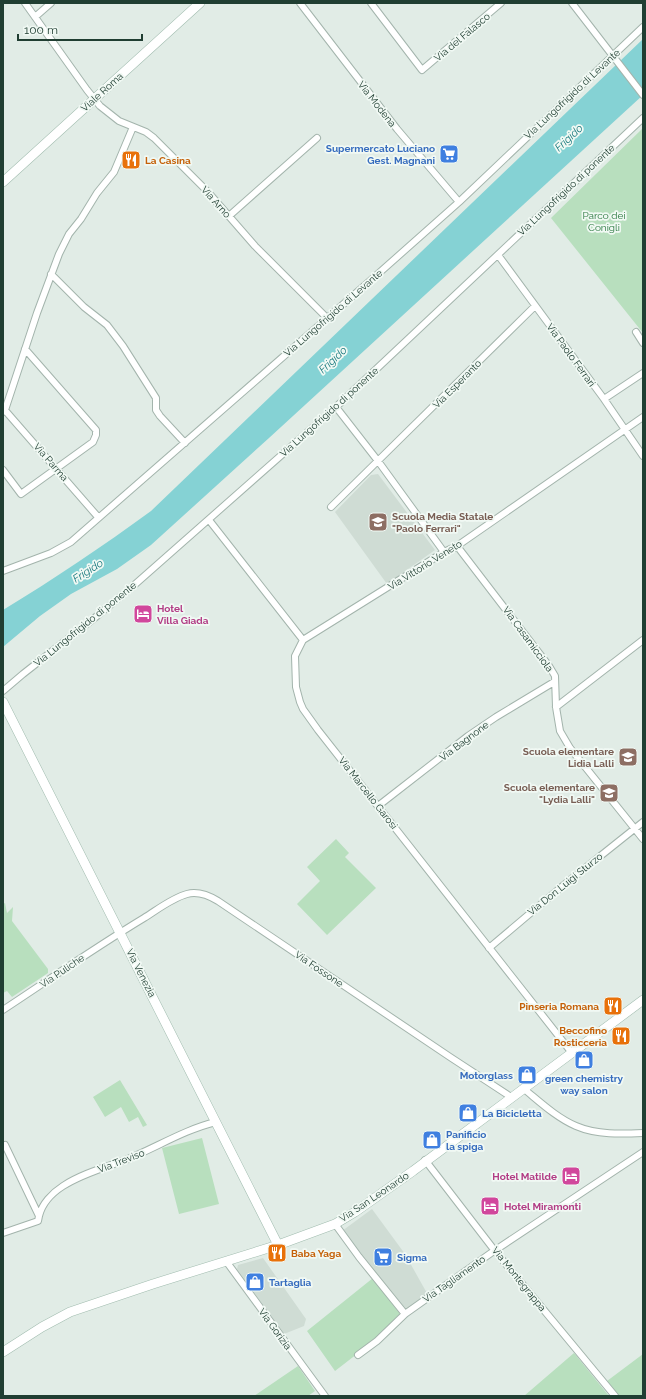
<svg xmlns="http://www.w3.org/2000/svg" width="646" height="1399" font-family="Raleway,sans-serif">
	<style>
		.built { fill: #cfdcd4 }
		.green { fill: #b8dfbe }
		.water { fill: #85d2d4 }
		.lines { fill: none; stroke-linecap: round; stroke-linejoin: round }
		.street-casing { stroke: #a3b4ac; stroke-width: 8 }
		.secondary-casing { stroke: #a1bcaf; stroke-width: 10 }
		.street { stroke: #fff; stroke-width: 6 }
		.secondary { stroke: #fff; stroke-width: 9 }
		.labels { text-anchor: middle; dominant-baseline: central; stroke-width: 3.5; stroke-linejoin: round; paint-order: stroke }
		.street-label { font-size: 10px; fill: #203e32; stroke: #f1f9f4 }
		.shop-label { font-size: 10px; font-weight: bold; fill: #366cbe; stroke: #f1f9f4; text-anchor: start }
		.food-label { font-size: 10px; font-weight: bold; fill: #c56008; stroke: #f1f9f4; text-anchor: start }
		.park-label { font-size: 10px; fill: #28773d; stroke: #f1f9f4 }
		.education-label { font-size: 10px; font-weight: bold; fill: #785e54; stroke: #f1f9f4; text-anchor: end }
		.hotel-label { font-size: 10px; font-weight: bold; fill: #b23c85; stroke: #f1f9f4; text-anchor: start }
		.water-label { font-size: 11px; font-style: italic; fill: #17787d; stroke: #f1f9f4 }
	</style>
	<rect width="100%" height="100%" fill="#e1ece6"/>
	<!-- built -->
	<path class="built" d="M378,474L435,550L387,584L335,512L371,475Z
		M372,1209L405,1254L428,1295L406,1311L403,1309L342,1231Z
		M263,1258L306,1319L304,1326L284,1334L237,1269L238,1265Z"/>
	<!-- green -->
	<path class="green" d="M643,128V333L551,218Z
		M336,839L349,853L345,857L376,888L327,935L297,904L320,881L307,867Z
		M5,903L7,913L13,907L12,921L48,969V973L12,997L7,991L3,993V904Z
		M120,1080L147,1125L143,1127L138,1117L129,1122L121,1107L105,1117L93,1097Z
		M202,1138L219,1204L179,1214L162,1148Z
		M373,1278L402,1314L375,1340L335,1371L307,1331Z
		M574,1353L609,1396H524Z
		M643,1354V1396H619L607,1381Z
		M298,1366L315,1391L308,1396H254Z"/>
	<!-- water -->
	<path class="water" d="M643,39V95L269,438L151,545L117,569L71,594L40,616L3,647V610C54,579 103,546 151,511Z"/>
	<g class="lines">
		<!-- street casing -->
		<g class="street-casing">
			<path id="street" d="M25,3L87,90L100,106L119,121L146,132L154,138L207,191L255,246L327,318
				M300,3L397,129L459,202
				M371,3L422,70L501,3
				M572,3L643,95
				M35,17L51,3
				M229,216L317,138
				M498,255L604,399L643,456
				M51,274L84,307L107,325L123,346L156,398V410L160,416L185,443
				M636,332L643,343
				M604,399L643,373
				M336,407L378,461L444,552
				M3,408L98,517
				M3,412L5,410L37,313L59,254L69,234L81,219L97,193L114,172L133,127
				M3,470L21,494L93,442L96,435V430L25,349
				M331,507L535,306
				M209,520L303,640
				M457,546L549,666L555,676L556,707L560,731L570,748L643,839
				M3,571L51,553L71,542L379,273L459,202L643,27
				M3,691L23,674L97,616L132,587L336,407L643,118
				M556,707L643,640
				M378,806L468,736L496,717L554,682
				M489,948L559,889L643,822
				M3,1010C50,979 96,947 144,918C157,910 172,898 187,894C198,891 208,895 218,901L450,1057L511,1097
				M572,1053L318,730L303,709L300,702L296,687L295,656L303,640L444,552L457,546L643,417
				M524,1089C540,1102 557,1118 576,1126C597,1135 621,1134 643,1133
				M425,1160L495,1251L615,1396
				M39,1216C42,1204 52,1193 63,1186C83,1173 107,1167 128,1159C157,1147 186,1129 216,1122
				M335,1224L359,1257L405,1314L491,1253L643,1152
				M3,1233L38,1221L39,1216L5,1145
				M226,1261L325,1396
				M358,1355L377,1341L405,1314"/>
		</g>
		<!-- secondary casing -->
		<g class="secondary-casing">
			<path id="secondary" d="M3,182L200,3
				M3,702L278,1245
				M3,1352L42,1327L70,1312L153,1284L278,1245L335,1224L355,1212L413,1171L643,1000"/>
		</g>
		<!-- street -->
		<use href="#street" class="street"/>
		<!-- secondary -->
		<use href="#secondary" class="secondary"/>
	</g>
	<!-- icons -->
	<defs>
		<g id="supermarket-square" transform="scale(1)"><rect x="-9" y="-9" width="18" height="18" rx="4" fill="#3f7fe0" stroke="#f1f9f4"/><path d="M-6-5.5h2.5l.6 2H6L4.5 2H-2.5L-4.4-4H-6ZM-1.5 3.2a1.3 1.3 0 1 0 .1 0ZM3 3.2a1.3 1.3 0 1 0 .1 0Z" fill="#fff"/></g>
		<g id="restaurant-square" transform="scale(1)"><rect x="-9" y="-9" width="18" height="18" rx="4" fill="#e8710a" stroke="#f1f9f4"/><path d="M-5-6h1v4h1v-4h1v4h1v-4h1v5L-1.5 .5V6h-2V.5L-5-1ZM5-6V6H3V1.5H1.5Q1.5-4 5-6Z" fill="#fff"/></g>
		<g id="school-square" transform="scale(1)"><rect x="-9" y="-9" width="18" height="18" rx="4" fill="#8d6e63" stroke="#f1f9f4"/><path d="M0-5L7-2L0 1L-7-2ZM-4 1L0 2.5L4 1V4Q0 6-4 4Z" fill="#fff"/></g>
		<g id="hotel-square" transform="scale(1)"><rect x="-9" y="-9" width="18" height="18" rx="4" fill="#d1479c" stroke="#f1f9f4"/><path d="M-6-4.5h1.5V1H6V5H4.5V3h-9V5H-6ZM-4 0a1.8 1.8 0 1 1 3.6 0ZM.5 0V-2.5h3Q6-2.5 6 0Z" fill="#fff"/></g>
		<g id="shop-square" transform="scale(1)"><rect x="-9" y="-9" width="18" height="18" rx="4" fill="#3f7fe0" stroke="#f1f9f4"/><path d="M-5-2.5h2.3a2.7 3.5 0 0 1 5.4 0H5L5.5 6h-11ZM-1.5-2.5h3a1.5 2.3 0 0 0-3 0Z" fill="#fff"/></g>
	</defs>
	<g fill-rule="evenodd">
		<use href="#supermarket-square" x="449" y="154"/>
		<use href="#restaurant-square" x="131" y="160"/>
		<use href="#school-square" x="378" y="522"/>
		<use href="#hotel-square" x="143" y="614"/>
		<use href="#school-square" x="628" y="757"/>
		<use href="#school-square" x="609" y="793"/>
		<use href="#restaurant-square" x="613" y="1006"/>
		<use href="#restaurant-square" x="621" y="1036"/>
		<use href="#shop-square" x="584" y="1060"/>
		<use href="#shop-square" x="527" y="1075"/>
		<use href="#shop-square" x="468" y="1113"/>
		<use href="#shop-square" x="432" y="1140"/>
		<use href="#hotel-square" x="571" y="1176"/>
		<use href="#hotel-square" x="490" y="1206"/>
		<use href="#restaurant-square" x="277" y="1253"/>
		<use href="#supermarket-square" x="383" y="1257"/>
		<use href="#shop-square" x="255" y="1282"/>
	</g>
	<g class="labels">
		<!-- street labels -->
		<g class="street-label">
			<text transform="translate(462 37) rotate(-40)">Via del Falasco</text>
			<text transform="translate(102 92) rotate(-42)">Viale Roma</text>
			<text transform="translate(572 94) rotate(-43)">Via Lungofrigido di Levante</text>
			<text transform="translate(377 104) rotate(52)">Via Modena</text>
			<text transform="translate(566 190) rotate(-43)">Via Lungofrigido di ponente</text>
			<text transform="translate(216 202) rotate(48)">Via Arno</text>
			<text transform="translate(333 313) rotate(-41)">Via Lungofrigido di Levante</text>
			<text transform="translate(571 355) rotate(54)">Via Paolo Ferrari</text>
			<text transform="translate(457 384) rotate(-45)">Via Esperanto</text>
			<text transform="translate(329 412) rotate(-42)">Via Lungofrigido di ponente</text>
			<text transform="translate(51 462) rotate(49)">Via Parma</text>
			<text transform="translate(425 565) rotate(-32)">Via Vittorio Veneto</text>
			<text transform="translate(85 624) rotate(-39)">Via Lungofrigido di ponente</text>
			<text transform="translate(528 639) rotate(54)">Via Casamicciola</text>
			<text transform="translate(464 741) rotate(-37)">Via Bagnone</text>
			<text transform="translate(368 793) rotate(52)">Via Marcello Garosi</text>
			<text transform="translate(565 884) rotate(-39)">Via Don Luigi Sturzo</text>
			<text transform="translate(319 969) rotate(34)">Via Fossone</text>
			<text transform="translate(62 971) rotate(-34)">Via Puliche</text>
			<text transform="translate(141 973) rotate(63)">Via Venezia</text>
			<text transform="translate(121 1161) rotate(-21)">Via Treviso</text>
			<text transform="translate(374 1197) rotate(-34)">Via San Leonardo</text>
			<text transform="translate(454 1279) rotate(-35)">Via Tagliamento</text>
			<text transform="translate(519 1279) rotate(51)">Via Montegrappa</text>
			<text transform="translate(275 1329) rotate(54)">Via Gorizia</text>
		</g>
		<!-- shop labels -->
		<g class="shop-label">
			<text x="435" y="148" text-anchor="end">Supermercato Luciano<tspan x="435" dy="12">Gest. Magnani</tspan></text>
			<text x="513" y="1075" text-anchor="end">Motorglass</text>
			<text x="584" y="1078" text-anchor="middle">green chemistry<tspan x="584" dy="12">way salon</tspan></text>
			<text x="482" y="1113">La Bicicletta</text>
			<text x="446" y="1134">Panificio<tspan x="446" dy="12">la spiga</tspan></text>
			<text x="397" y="1257">Sigma</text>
			<text x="269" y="1282">Tartaglia</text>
		</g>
		<!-- food labels -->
		<g class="food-label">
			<text x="145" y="160">La Casina</text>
			<text x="599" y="1006" text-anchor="end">Pinseria Romana</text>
			<text x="607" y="1030" text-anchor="end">Beccofino<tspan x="607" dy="12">Rosticceria</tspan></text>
			<text x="291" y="1253">Baba Yaga</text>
		</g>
		<!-- park labels -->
		<g class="park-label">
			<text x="604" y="215">Parco dei<tspan x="604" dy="12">Conigli</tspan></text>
		</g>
		<!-- education labels -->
		<g class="education-label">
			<text x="392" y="516" text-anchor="start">Scuola Media Statale<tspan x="392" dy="12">"Paolo Ferrari"</tspan></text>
			<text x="614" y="751">Scuola elementare<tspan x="614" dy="12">Lidia Lalli</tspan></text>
			<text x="595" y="787">Scuola elementare<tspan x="595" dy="12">"Lydia Lalli"</tspan></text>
		</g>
		<!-- hotel labels -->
		<g class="hotel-label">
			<text x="157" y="608">Hotel<tspan x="157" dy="12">Villa Giada</tspan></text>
			<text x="557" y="1176" text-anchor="end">Hotel Matilde</text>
			<text x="504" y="1206">Hotel Miramonti</text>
		</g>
		<!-- water labels -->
		<g class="water-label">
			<text transform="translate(569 138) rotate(-43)">Frigido</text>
			<text transform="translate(333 360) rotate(-43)">Frigido</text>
			<text transform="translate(88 571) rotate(-33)">Frigido</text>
		</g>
	</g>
	<!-- border -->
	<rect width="646" height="1399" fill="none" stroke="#203e32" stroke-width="8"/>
	<!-- scale -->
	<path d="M18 34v6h124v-6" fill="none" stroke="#203e32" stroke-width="2"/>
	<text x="24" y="34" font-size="12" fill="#203e32" stroke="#f1f9f4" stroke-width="3" paint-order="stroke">100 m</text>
</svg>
